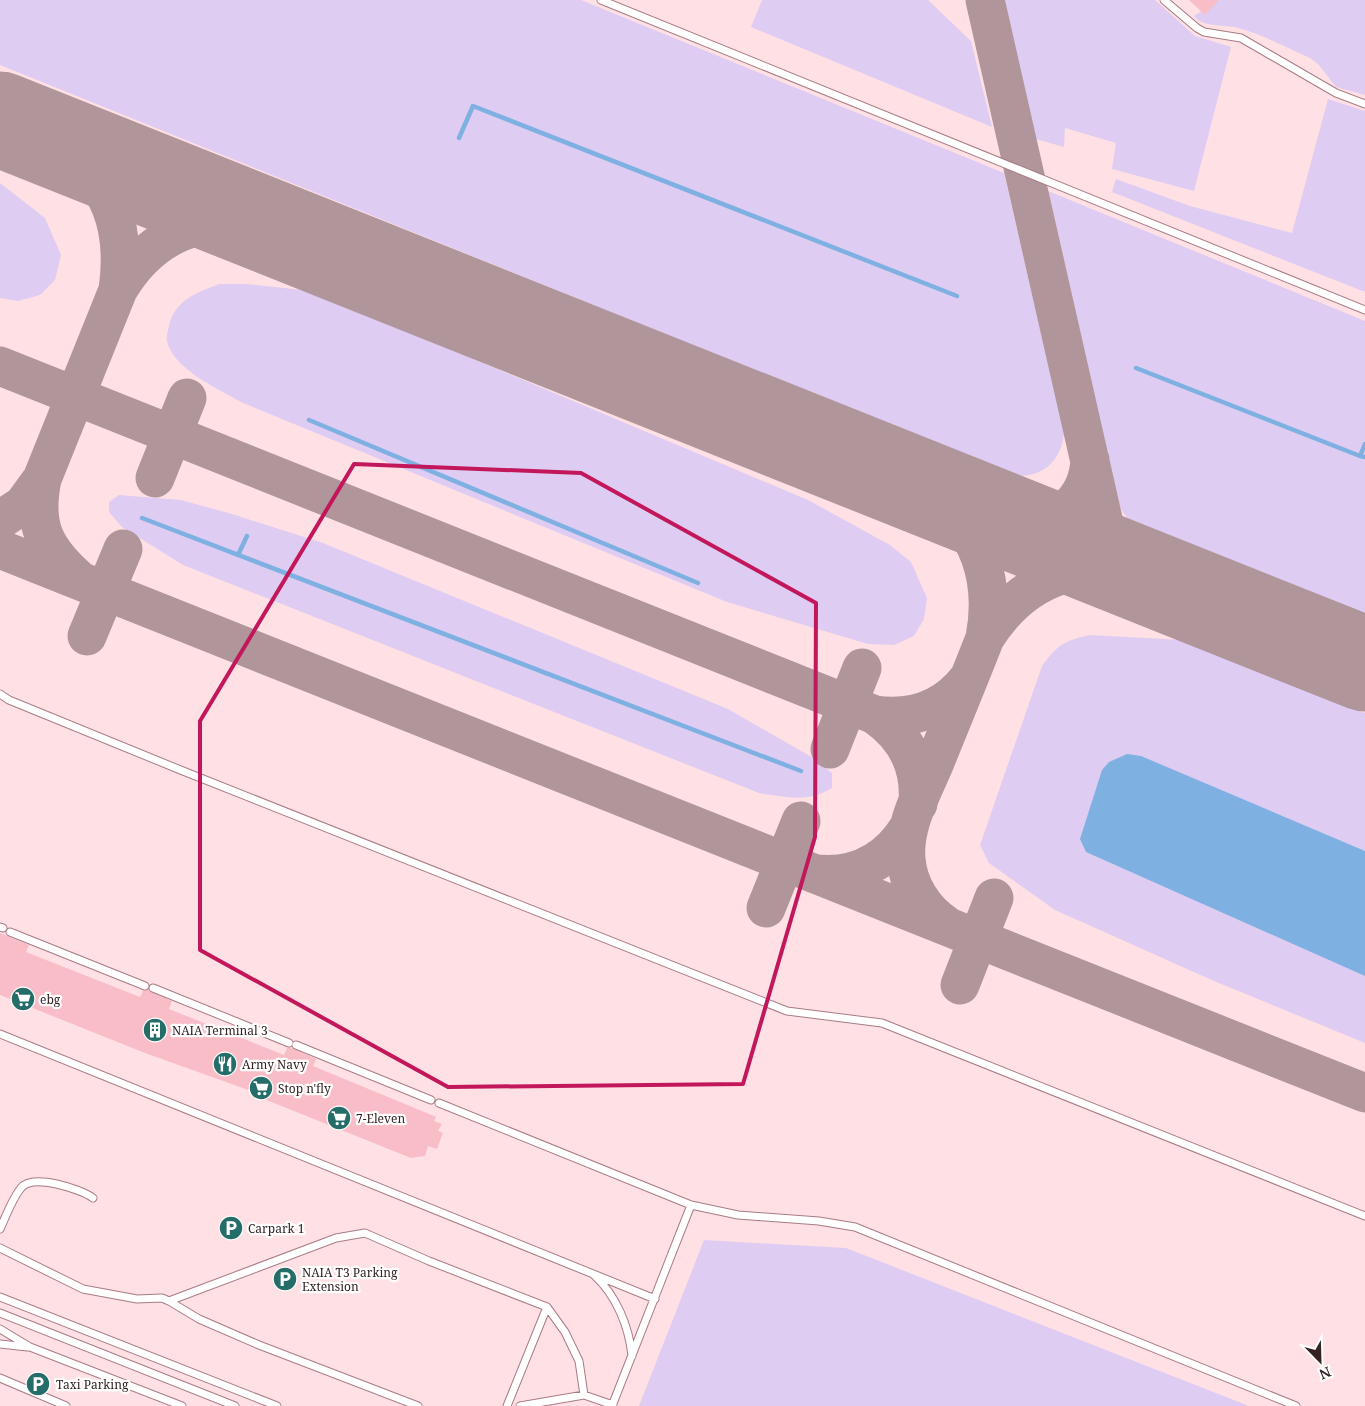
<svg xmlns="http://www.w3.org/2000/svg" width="1365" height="1406" font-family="'Noto Serif',serif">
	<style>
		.green { fill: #dfccf2 }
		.water { fill: #7eb1e1 }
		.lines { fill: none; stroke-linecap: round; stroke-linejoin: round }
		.stream { stroke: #7eb1e1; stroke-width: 4.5 }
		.taxiway { stroke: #b0969a; stroke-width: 39 }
		.runway { stroke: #b0969a; stroke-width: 95 }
		.building { fill: #f9bdc7 }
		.lane-casing { stroke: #a97b83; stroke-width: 9 }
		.lane { stroke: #fff; stroke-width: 7 }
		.marked { fill: none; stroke: #c2185b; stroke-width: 4; stroke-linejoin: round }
		.labels { text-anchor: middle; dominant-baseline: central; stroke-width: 4.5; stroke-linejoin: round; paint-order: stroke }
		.poi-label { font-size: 12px; fill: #332124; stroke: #fff; text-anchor: start }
	</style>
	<rect width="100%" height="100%" fill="#ffe0e4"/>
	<!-- green -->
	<path class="green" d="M0,0H581L1004,173L1064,432C1062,460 1044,477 1016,476L0,65Z
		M762,0H928L971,41L992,127L751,27Z
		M1002,0H1155L1195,36L1231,47L1194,191L1112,169L1116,143L1065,128L1064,147L1036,139Z
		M1219,0H1365V95L1336,87L1318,64L1310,58C1287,48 1262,34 1238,28C1224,24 1203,28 1194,16Z
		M1328,99L1365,111V292L1112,192L1116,179L1190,206L1292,233Z
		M0,183L45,218L61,255L55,280L40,295L18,301L0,298Z
		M1048,191L1365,321V615L1130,522L1121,509L1116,491Z
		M219,284H247L312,291L808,500L890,545L911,562L927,598L924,619L914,636L894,645L868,644L727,602L243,403C220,390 173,369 167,341C166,336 168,331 169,326C175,300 196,293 219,284Z
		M119,495L181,500L232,514L323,543L728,709L815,759L832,773V788C808,803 786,797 759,793L183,565L122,527L109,512V502Z
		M1090,635L1182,640L1365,713V1043L1214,981L1055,910L989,863L980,845L1042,666C1056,646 1065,640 1090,635Z
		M704,1240L846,1248L1249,1406H639Z"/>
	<!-- water -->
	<path class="water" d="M1127,754L1141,756L1365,851V976L1086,852L1080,839L1102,770L1109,762Z"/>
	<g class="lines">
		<!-- stream -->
		<path class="stream" d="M459,138L473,106L957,296
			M1136,368L1360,456
			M309,420L698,583
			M1365,444L1360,456L1365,457
			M142,518L801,771
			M238,555L247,536"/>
		<!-- taxiway -->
		<path class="taxiway" d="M985,0L1108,541L1119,559L1134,571
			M58,142C110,182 127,226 118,290
			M0,366L875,715C906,736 921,766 918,804
			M155,478L187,398
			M932,493C979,529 996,580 985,638
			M0,520L23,505L42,479
			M1017,525C1057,527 1088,500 1090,460
			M0,549L1365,1093
			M76,577C43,547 33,524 42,479L118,290C150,235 202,213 264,225
			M87,636L123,549
			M875,715C912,720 945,709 968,679
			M830,749L862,668
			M816,874C857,878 888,861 909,827
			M766,908L801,821
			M946,925C923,910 908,885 906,859C903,825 923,791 935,762C952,720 969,679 985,638C1025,574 1089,553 1159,582
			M960,985L994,898"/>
		<!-- runway -->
		<path class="runway" d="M0,119L1365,664"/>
	</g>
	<!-- building -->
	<path class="building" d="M1189,0H1219L1205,15Z
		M0,933L29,945L26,952L140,997L143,991L148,990L172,1001L169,1009L284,1055L287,1048H292L316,1059L313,1066L434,1116L436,1117L434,1121L442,1124L438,1131L443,1133L437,1149L428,1146L425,1156L411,1158L264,1099L265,1096L145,1053L0,995Z"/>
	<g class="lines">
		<!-- lane casing -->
		<g class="lane-casing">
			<path id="lane" d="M601,0L1365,310
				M1164,0L1197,28L1204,32L1241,38L1336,93L1365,104
				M0,694L9,700L183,771L787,1011L882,1023L1365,1216
				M0,927L3,928
				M10,932L145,986
				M153,988L289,1043
				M0,1034L655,1299
				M296,1045L431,1100
				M439,1103L691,1205L738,1215L819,1221L855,1227L1296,1406
				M0,1229C6,1216 12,1199 21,1188C32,1173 81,1189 93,1198
				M0,1248L83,1289L137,1299L162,1298L169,1301L199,1319L259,1345L418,1406
				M594,1275C616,1295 629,1326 632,1356
				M0,1297L277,1406
				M169,1301L336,1238L365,1233L429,1261L547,1307L565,1332L579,1361L584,1395
				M0,1313L235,1406
				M0,1329L30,1347L182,1406
				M0,1344L27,1347
				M0,1378L66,1406
				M507,1406L547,1307
				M520,1406L584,1395L613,1405
				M612,1406L691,1205"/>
		</g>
		<!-- lane -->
		<use href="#lane" class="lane"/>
	</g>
	<!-- marked area -->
	<path class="marked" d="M354,464L581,473L816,603L815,837L743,1084L448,1087L200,950V721Z"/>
	<!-- icons -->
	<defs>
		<g id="supermarket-disc" transform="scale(1.25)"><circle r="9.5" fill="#246d68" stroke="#fff"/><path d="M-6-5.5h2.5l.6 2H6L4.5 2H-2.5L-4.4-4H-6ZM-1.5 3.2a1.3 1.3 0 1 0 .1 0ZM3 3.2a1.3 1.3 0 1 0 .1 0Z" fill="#fff"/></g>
		<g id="building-disc" transform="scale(1.25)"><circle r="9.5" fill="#246d68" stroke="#fff"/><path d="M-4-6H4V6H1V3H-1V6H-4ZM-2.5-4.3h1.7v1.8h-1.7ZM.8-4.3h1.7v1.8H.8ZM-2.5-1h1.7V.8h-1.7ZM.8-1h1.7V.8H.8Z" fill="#fff"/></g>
		<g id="restaurant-disc" transform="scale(1.25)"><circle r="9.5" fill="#246d68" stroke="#fff"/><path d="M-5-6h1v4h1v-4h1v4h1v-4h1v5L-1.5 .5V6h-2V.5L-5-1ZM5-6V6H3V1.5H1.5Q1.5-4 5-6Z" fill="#fff"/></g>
		<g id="parking-disc" transform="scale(1.25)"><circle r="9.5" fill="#246d68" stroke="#fff"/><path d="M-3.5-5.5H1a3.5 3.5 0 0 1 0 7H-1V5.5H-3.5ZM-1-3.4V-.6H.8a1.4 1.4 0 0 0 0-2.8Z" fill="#fff"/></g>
	</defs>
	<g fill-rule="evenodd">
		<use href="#supermarket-disc" x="23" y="999"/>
		<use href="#building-disc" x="155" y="1030"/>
		<use href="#restaurant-disc" x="225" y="1064"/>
		<use href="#supermarket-disc" x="261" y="1088"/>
		<use href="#supermarket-disc" x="339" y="1118"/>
		<use href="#parking-disc" x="231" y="1228"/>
		<use href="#parking-disc" x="285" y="1279"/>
		<use href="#parking-disc" x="38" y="1384"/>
	</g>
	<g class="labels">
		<!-- poi labels -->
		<g class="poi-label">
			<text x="40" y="999">ebg</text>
			<text x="172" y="1030">NAIA Terminal 3</text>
			<text x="242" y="1064">Army Navy</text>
			<text x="278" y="1088">Stop n'fly</text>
			<text x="356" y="1118">7-Eleven</text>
			<text x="248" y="1228">Carpark 1</text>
			<text x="302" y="1272">NAIA T3 Parking<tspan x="302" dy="14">Extension</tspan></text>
			<text x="56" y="1384">Taxi Parking</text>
		</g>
	</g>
	<!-- north arrow -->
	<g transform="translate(1320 1361) rotate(157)" stroke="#ffffff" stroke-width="4" paint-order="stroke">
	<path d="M0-4L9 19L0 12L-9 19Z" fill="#332124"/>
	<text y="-8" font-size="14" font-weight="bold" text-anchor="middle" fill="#332124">N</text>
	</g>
</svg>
